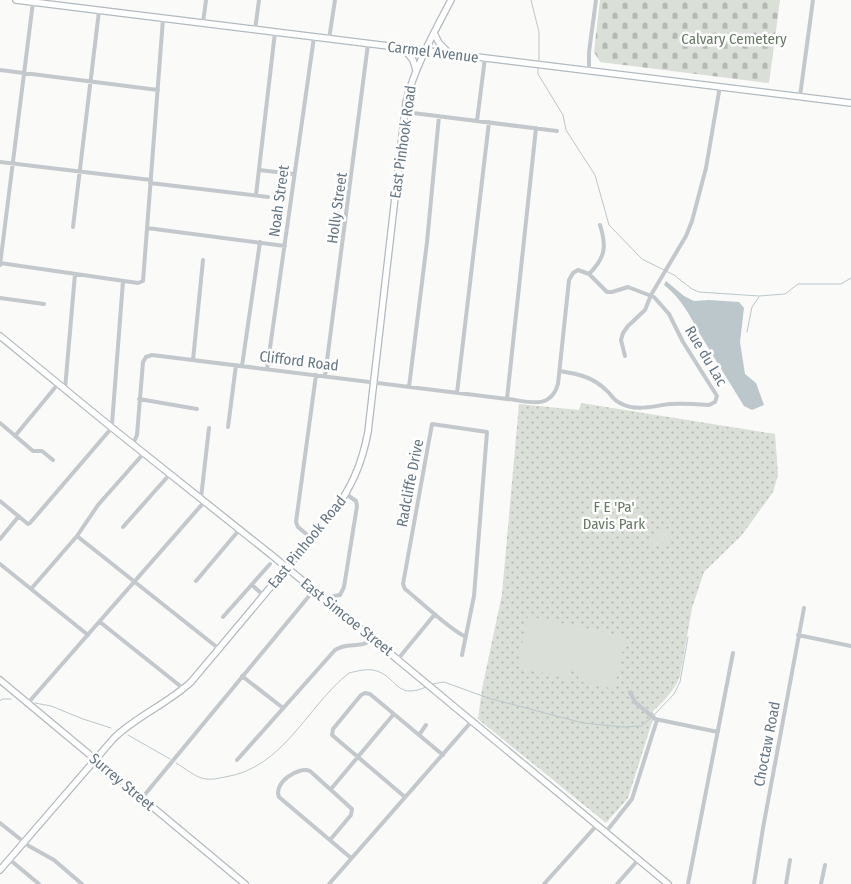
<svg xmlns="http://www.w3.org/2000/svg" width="851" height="884" font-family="'Fira Sans Condensed',sans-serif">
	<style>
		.grass { fill: url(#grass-dots) }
		.cemetery { fill: url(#cemetery-stones) }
		.pitch { fill: #dadfd7 }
		.water { fill: #bbc7cb }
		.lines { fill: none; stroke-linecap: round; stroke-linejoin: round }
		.stream { stroke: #bbc7cb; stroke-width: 1 }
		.secondary-casing { stroke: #b3babf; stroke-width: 8 }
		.street { stroke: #c3c8cc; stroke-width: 4 }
		.secondary { stroke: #fff; stroke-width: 5.5 }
		.labels { text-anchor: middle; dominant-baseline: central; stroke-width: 5; stroke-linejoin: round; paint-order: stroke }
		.park-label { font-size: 15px; fill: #687a64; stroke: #fff }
		.street-label { font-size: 15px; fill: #657683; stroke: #fff }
	</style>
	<defs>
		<pattern id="grass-dots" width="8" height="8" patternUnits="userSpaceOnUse" patternTransform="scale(1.25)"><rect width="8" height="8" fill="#dadfd7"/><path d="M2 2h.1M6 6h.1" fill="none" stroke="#b4b9b4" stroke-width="1.8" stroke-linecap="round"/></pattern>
		<pattern id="cemetery-stones" width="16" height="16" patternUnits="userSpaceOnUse" patternTransform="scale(1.25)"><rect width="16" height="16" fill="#dadfd7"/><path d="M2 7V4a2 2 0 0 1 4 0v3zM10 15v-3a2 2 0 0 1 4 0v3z" fill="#b4b9b4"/></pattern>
	</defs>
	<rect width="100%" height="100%" fill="#fafaf8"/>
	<!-- grass -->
	<path class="grass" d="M581,403L775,434L778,475L773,492L742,535L704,572L692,608L680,676C674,691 664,701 652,712L656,716L652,722L628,798L606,823L478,719L482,689L502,594L519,404L579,410Z"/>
	<!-- cemetery -->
	<path class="cemetery" d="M600,0H780L769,83L600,62L594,52Z"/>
	<!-- pitch -->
	<path class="pitch" d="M666,530L670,541L653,547L649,536Z
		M528,616L622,636L625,641L614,689L578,681L579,673L571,671L569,679L522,668L518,663Z"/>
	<!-- water -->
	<path class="water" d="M666,281L684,296L694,301L709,300L739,302L744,308L740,342L745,374L756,383L764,405L752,410L744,406C730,383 716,361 703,339C690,317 684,301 664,285Z"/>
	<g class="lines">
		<!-- stream -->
		<path class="stream" d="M531,0L539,32V63
			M538,67V74L563,115L566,130L595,175L609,225L642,259L674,275L692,289L699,292L759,296L785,294L798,284H841L851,278
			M747,332L752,307L759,297
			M432,684L444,682L488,698L583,723L623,727L641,726L651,718
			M0,701L2,699H11
			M35,703L51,706L83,719L111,728
			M654,715L674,694L680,682L688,637
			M128,735L170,759
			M176,763C185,768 196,778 206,779C212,780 219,778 225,777C284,768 307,706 349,673C357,671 365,669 373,670C398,675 394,701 426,687"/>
		<!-- secondary casing -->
		<g class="secondary-casing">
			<path id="secondary" d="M16,0L851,103
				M434,33L439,43L449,53
				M404,49L413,60L416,70
				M0,336L111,427L274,557L668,884
				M0,680L245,884
				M0,870L114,738C137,716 167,704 191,682L331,515C351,489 362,464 368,432L406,102C415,66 434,33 451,0"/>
		</g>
		<!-- street -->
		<path class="street" d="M203,23L206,0
			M255,30L259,0
			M329,39L335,0
			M0,70L158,90
			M589,71V52L596,0
			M800,96L813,0
			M405,112L557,131
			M477,121L485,58
			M0,162L151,180
			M259,170L294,174
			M150,183L268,197
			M256,195L275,32
			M73,227L99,11
			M147,228L285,246
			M0,263L138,283L143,281L163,19
			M0,265L33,2
			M589,274C605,258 607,247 600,225
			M0,298L44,304
			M625,356L621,340L623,333L628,326L645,310L651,295L686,236L692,221L706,168L720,86
			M193,360L203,260
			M242,366L260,242
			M267,369L314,37
			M325,376L368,44
			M409,387L427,242L439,116
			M65,389L75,274
			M457,393L489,122
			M139,399L197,409
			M507,399L536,128
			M0,423L33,451H42L53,460
			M228,427L236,365
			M15,436L58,384
			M133,444L137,435L143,362L146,357L152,355L507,399C528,401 550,411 558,384L569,280L573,273L578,270L589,274L607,292H612L628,287L654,297L669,314L683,342L717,396L715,402L709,405C696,404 683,403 670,404C653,406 636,412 620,403C614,401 611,394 606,390C593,377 578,374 560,371
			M201,498L209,428
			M0,501L28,524L30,523L109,431L112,424L123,281
			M123,527L170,474
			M77,536L218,648
			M311,538L298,527L296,522L316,375
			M0,539L19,516
			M0,564L88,635
			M196,581L240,529
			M252,585L263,595
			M31,589L77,536L98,505L144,453
			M326,600L329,597L340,595L344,587L357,506L356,501L346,494
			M223,617L270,564
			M100,622L184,689
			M798,635L851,646
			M462,655L474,596L487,432L432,424L403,584L405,589C419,600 451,631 466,637
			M398,659L435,614
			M242,676L283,708
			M630,692L635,702L655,719L718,732
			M28,703L205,501
			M419,735L426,725
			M237,760L335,650C348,641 362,650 373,638
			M331,789L393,715
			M405,797L332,735L333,729L361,695L365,693L370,694L443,755
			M142,798L314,590
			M0,823L29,846L54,860L82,884
			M606,832L632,799L657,720
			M330,840L351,815L352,809L310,771C298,766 273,783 279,797L351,858
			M9,859L39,884
			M329,884L472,721
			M544,884L597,825
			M617,884L639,859
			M688,884L733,653
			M754,884L763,828L804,608
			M786,884L790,860
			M821,884L825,865"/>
		<!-- secondary -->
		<use href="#secondary" class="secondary"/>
	</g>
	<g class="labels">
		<!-- park labels -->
		<g class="park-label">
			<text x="734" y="39">Calvary Cemetery</text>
			<text x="614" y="507">F E 'Pa'<tspan x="614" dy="17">Davis Park</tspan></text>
		</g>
		<!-- street labels -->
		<g class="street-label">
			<text transform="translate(433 52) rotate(7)">Carmel Avenue</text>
			<text transform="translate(403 142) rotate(-82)">East Pinhook Road</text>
			<text transform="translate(279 201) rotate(-82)">Noah Street</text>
			<text transform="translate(337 208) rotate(-82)">Holly Street</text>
			<text transform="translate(706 356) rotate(59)">Rue du Lac</text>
			<text transform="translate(299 361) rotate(7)">Clifford Road</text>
			<text transform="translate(410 483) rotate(-79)">Radcliffe Drive</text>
			<text transform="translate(307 542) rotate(-51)">East Pinhook Road</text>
			<text transform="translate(347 617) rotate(39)">East Simcoe Street</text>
			<text transform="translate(767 744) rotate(-79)">Choctaw Road</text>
			<text transform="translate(122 782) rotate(40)">Surrey Street</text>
		</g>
	</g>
</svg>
